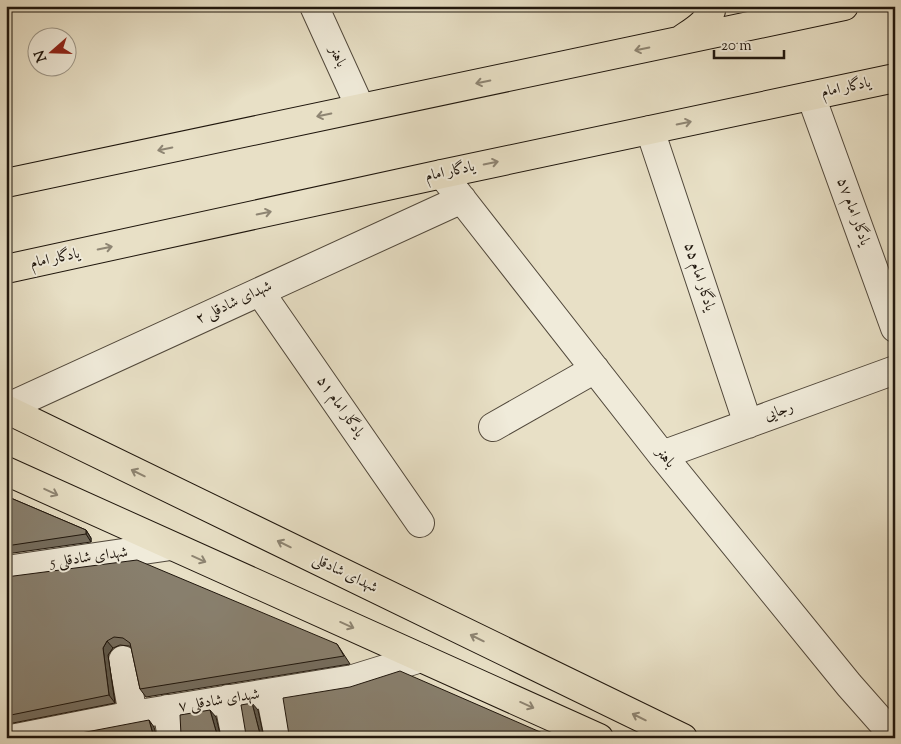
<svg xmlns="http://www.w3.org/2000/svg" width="901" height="744" font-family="'Sorts Mill Goudy',Amiri,serif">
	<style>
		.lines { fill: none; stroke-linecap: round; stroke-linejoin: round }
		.minor-casing { stroke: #51483b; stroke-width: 30 }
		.major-casing { stroke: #1f160d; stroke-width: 30 }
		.minor { stroke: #f0ebda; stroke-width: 28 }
		.major { stroke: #e8e0c6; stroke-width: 28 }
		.wall { fill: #756d5e; stroke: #1f160d }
		.shaded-wall { fill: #5f594c; stroke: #1f160d }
		.building { fill: #887f6d; stroke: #1f160d }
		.oneway { stroke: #8e8573 }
		.labels { text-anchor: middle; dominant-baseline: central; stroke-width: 4; stroke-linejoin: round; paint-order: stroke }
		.street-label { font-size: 15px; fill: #1f160d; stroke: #f0ebda }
	</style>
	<rect width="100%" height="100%" fill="#e8e0c6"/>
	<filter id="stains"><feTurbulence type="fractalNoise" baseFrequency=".004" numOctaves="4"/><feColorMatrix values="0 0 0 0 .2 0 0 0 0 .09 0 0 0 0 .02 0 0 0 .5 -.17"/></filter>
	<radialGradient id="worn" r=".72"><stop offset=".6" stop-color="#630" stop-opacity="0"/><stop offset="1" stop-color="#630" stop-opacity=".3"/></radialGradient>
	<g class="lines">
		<!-- minor casing -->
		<g class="minor-casing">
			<path id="minor" d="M314,6L360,107
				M811,96L895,328
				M650,130L748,424
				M442,174L662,455L849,685L895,737
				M260,292L420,523
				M6,408L462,199
				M493,427L595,369
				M662,455L895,370
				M6,570L171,546
				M123,660L133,715
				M270,693L279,738
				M228,699L236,738
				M167,709L172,738
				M16,738L133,715L353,679L421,658"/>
		</g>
		<!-- major casing -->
		<g class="major-casing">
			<path id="major" d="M682,39C695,30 710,22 712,6
				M6,183L844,6
				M6,269L442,174L895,78
				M6,409L683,738
				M6,471L599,738"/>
		</g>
		<!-- minor -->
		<use href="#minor" class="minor"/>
		<!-- major -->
		<use href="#major" class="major"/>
	</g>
	<!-- wall -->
	<path class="wall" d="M6,496L86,530L91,538V542L6,554Z
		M6,577L337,644L350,664L146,697L140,689L131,647L129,646L120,645L113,648L108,655L115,703L13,723L6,726Z"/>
	<!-- shaded-wall -->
	<path class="shaded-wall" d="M86,530L91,538V542L86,534Z
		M107,641L113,648L108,655L115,703L109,695L103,648Z
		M252,703L258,710L264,738H261Z
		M210,710L216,717L221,738H218Z
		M149,720L154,727L157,738H154Z"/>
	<!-- building -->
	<path class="building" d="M6,496L86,530V534L6,546Z
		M137,560L337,644L344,656L140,689L130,643L123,638L114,637L107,641L103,648L109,695L6,716V577Z
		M400,671L554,738H287L289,735L283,698L350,687Z
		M252,703L261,738H244L246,735L241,705Z
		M210,710L218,738H180L181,735L180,715Z
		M149,720L154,738H55Z"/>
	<!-- one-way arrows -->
	<defs><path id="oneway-shaft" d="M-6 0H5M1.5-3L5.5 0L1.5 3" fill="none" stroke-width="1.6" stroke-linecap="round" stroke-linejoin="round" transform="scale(1.25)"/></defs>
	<g class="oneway">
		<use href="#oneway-shaft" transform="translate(642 49) rotate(168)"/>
		<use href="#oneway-shaft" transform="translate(483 82) rotate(168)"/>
		<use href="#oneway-shaft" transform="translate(324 115) rotate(168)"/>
		<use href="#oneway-shaft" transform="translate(684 123) rotate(-12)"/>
		<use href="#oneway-shaft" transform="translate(165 149) rotate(168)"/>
		<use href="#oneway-shaft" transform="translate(491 163) rotate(-12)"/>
		<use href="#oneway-shaft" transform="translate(264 213) rotate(-12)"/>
		<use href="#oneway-shaft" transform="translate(105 248) rotate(-12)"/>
		<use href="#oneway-shaft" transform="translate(138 473) rotate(-154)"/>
		<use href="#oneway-shaft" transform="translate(51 492) rotate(25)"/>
		<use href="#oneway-shaft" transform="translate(284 544) rotate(-154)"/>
		<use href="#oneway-shaft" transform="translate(199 559) rotate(24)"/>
		<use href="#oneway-shaft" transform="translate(347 625) rotate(24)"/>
		<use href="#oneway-shaft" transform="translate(477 638) rotate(-154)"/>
		<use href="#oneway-shaft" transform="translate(527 705) rotate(24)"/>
		<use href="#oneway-shaft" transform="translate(639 717) rotate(-154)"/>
	</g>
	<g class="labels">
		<!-- street labels -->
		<g class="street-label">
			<text transform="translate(337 57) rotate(65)">باهنر</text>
			<text transform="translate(846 88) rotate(-12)">یادگار امام</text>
			<text transform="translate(450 172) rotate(-12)">یادگار امام</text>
			<text transform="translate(853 212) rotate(70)">یادگار امام ۵۷</text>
			<text transform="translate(55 259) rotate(-12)">یادگار امام</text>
			<text transform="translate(699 277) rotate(72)">یادگار امام ۵۵</text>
			<text transform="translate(234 303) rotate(-25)">شهدای شادقلی ۲</text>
			<text transform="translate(340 407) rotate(55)">یادگار امام ۵۱</text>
			<text transform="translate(779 412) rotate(-20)">رجایی</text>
			<text transform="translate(665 458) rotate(51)">باهنر</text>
			<text transform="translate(89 558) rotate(-8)">شهدای شادقلی 5</text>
			<text transform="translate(345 574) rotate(26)">شهدای شادقلی</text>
			<text transform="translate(219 701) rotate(-9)">شهدای شادقلی ۷</text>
		</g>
	</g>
	<!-- margin -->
	<rect width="901" height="744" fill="none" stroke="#e8e0c6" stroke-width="25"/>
	<rect x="8" y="8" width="886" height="729" fill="none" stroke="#1f160d" stroke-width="2.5"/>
	<rect x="12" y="12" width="876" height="719" fill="none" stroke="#1f160d"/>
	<!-- north arrow -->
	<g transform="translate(52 52) rotate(250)"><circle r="24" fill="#f0ebda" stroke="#9c9688"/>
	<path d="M0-4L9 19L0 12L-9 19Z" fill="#8f2418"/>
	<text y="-8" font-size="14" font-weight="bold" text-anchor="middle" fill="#1f160d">N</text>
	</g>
	<!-- scale -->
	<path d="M714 50v8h70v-8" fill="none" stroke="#1f160d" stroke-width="2.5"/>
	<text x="721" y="50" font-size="15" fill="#1f160d" stroke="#f0ebda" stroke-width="4" paint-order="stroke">20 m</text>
	<rect width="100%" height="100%" filter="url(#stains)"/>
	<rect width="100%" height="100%" fill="url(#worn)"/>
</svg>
